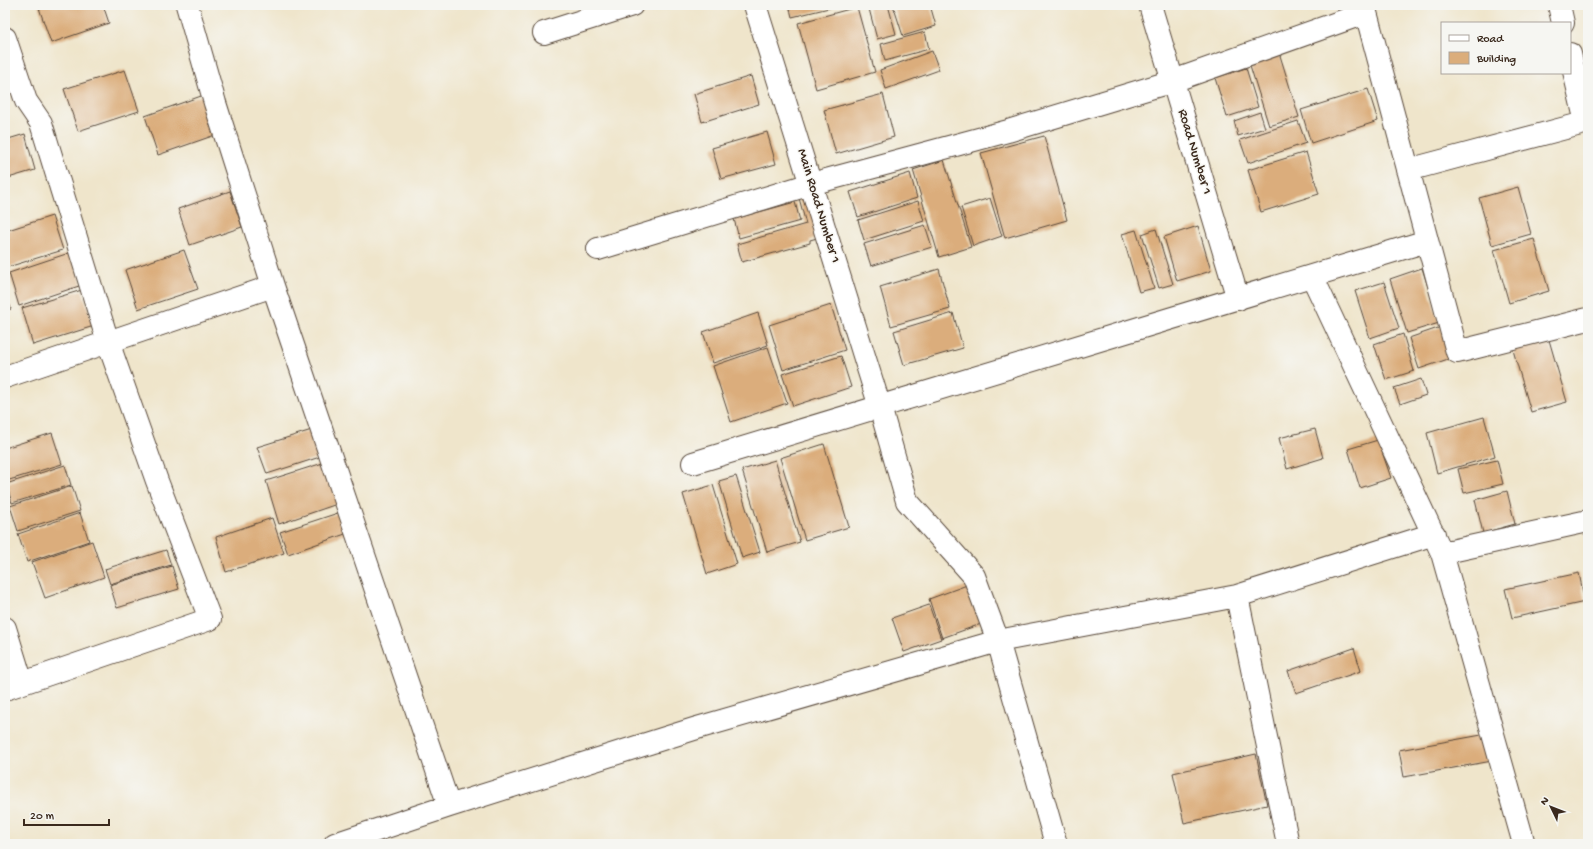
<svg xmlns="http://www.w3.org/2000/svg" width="1593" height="849" font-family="'Gochi Hand',sans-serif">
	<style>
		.building { fill: #dbad7b }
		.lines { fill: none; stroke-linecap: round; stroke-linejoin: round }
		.minor-casing { stroke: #564638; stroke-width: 24 }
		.minor { stroke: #fff; stroke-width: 22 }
		.labels { text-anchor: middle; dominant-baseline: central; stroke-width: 3; stroke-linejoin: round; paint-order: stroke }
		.street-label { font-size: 14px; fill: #3b2a1e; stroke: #f6f6f2 }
	</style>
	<rect width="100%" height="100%" fill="#f6f6f2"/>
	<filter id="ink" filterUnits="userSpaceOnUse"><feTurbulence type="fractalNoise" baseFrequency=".025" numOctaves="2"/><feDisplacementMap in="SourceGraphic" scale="8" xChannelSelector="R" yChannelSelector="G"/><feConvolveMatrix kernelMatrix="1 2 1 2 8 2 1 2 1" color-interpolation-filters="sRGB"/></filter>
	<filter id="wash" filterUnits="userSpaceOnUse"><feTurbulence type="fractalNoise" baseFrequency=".012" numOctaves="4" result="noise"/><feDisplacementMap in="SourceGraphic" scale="16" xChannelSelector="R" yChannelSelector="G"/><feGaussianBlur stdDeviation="0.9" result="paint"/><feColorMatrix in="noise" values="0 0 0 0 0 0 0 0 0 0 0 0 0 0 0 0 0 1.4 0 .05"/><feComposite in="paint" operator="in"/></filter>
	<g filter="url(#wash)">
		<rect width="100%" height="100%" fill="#efe5cb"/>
		<g id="blocks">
			<!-- building -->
			<path class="building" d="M38,5H103L109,23L51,43Z
				M789,5H833V7L792,17Z
				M868,5H888L896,34L877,39Z
				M893,5H930L936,26L903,36Z
				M857,7L875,72L816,89L798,23Z
				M925,32L929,49L885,61L881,44Z
				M1278,49L1299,117L1269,126L1248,59Z
				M932,51L939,70L886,89L880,70Z
				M1246,68L1258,107L1227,117L1215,78Z
				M125,70L139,111L78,131L64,89Z
				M751,76L759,104L702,122L694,94Z
				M1368,89L1378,121L1311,143L1301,110Z
				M883,94L894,137L836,154L824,110Z
				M204,95L218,134L158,155L145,116Z
				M1260,112L1265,128L1238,136L1234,121Z
				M1298,121L1306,143L1248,163L1240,140Z
				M767,132L776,164L721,179L712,148Z
				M25,134L35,170L5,179V140Z
				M1044,136L1067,220L1005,238L981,153Z
				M1306,152L1319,194L1261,212L1248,170Z
				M944,160L971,247L939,257L913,170Z
				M910,173L917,198L858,217L850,192Z
				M1518,187L1531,234L1492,245L1479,198Z
				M230,191L242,227L190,245L178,209Z
				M812,194L824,236L810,240V243L742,262L737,244L806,224L799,198Z
				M990,198L1002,236L973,246L961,207Z
				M918,201L924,221L864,240L858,220Z
				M795,202L800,221L739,238L734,219Z
				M52,216L63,250L8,267L5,257V231Z
				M925,225L932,247L871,266L864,244Z
				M1198,226L1211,271L1177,281L1164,237Z
				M1156,229L1173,284L1159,288L1142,234Z
				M1136,230L1154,288L1139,292L1122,234Z
				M1534,239L1549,291L1509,303L1494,250Z
				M184,250L198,289L138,309L125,270Z
				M72,252L82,285L19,306L9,273Z
				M1422,268L1439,323L1407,333L1390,279Z
				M939,269L950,309L891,326L880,287Z
				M1384,282L1399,328L1370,338L1355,291Z
				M82,290L94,326L33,345L22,308Z
				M5,291L11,309L5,311Z
				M831,305L845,350L783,370L769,325Z
				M758,313L768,345L713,363L703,332Z
				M953,313L963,348L904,365L894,331Z
				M1441,327L1451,358L1419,369L1409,338Z
				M1547,333L1567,402L1531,412L1511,343Z
				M1403,334L1414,371L1386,380L1374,344Z
				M768,347L787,403L731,422L713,366Z
				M841,356L851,387L793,406L782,374Z
				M1421,379L1426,395L1400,404L1394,388Z
				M1484,417L1495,456L1437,473L1427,433Z
				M315,429L323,456L267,474L257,447Z
				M1315,429L1323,458L1287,469L1279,438Z
				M52,433L62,464L6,481L5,448Z
				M1378,440L1391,478L1360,488L1348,449Z
				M824,444L849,527L805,540L780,458Z
				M775,460L800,542L767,552L742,470Z
				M1497,460L1503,484L1464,493L1458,469Z
				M326,462L340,503L279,524L266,481Z
				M65,465L71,485L12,503L6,484Z
				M736,476L760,552L742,558L719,481Z
				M713,485L737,564L707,574L683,494Z
				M72,486L80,511L18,531L10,506Z
				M1507,491L1515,524L1483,533L1475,500Z
				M344,511L351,532L288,554L280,532Z
				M80,513L89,541L27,562L18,534Z
				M272,518L284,553L226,572L216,537Z
				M92,541L104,577L45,598L32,562Z
				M166,550L171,565L110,584L105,569Z
				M172,566L179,589L117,608L110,585Z
				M1579,573L1585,602L1512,618L1505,589Z
				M967,585L981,624L942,638L929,599Z
				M929,605L941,639L904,652L892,618Z
				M1354,648L1361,671L1296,693L1288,671Z
				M1487,734L1492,761L1404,777L1399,750Z
				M1256,754L1267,805L1184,823L1173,773Z"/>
		</g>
	</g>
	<g filter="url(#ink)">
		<use href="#blocks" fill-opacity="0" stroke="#564638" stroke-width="1"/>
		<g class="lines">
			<!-- minor casing -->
			<g class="minor-casing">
				<path id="minor" d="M187,5L215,103L273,286L449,806
					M755,5L880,407L907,501L974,576L998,641L1056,844
					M1150,5L1238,299
					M1364,5L1457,352L1588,319
					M1559,5L1563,23
					M544,33L632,5
					M5,38L26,101L41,123L108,342L157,481L210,619L5,689
					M1570,54L1586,123
					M1408,170L1588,122
					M598,249L811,184L1008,131L1173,81L1365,13
					M1312,276L1442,553L1588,521
					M5,377L273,286
					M693,463L1427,241
					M1442,553L1524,844
					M1237,596L1288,844
					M5,628L22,683
					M335,844L449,806L697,728L998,641L1237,596L1434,534"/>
			</g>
			<!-- minor -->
			<use href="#minor" class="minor"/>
		</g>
	</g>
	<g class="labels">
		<!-- street labels -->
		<g class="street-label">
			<text transform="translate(1194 152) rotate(73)">Road Number 1</text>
			<text transform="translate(818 206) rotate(73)">Main Road Number 1</text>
		</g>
	</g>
	<!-- margin -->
	<rect width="1593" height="849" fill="none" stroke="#f6f6f2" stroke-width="20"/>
	<!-- legend -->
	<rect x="1441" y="22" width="130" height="52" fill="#f6f6f2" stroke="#aba49d"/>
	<rect x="1449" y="35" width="20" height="6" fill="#ffffff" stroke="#aba49d"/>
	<text x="1477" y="42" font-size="12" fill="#3b2a1e">Road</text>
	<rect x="1449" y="52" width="20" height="12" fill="#dbad7b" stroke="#aba49d"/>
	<text x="1477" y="62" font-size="12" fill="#3b2a1e">Building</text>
	<!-- north arrow -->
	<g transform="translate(1551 807) rotate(313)" stroke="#f6f6f2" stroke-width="3" paint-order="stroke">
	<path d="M0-3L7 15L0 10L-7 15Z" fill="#3b2a1e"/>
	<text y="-6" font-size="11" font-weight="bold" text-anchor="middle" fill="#3b2a1e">N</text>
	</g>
	<!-- scale -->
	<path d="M24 819v6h85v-6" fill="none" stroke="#3b2a1e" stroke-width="2"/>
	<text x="30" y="819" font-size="12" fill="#3b2a1e" stroke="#f6f6f2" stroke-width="3" paint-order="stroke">20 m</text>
</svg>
